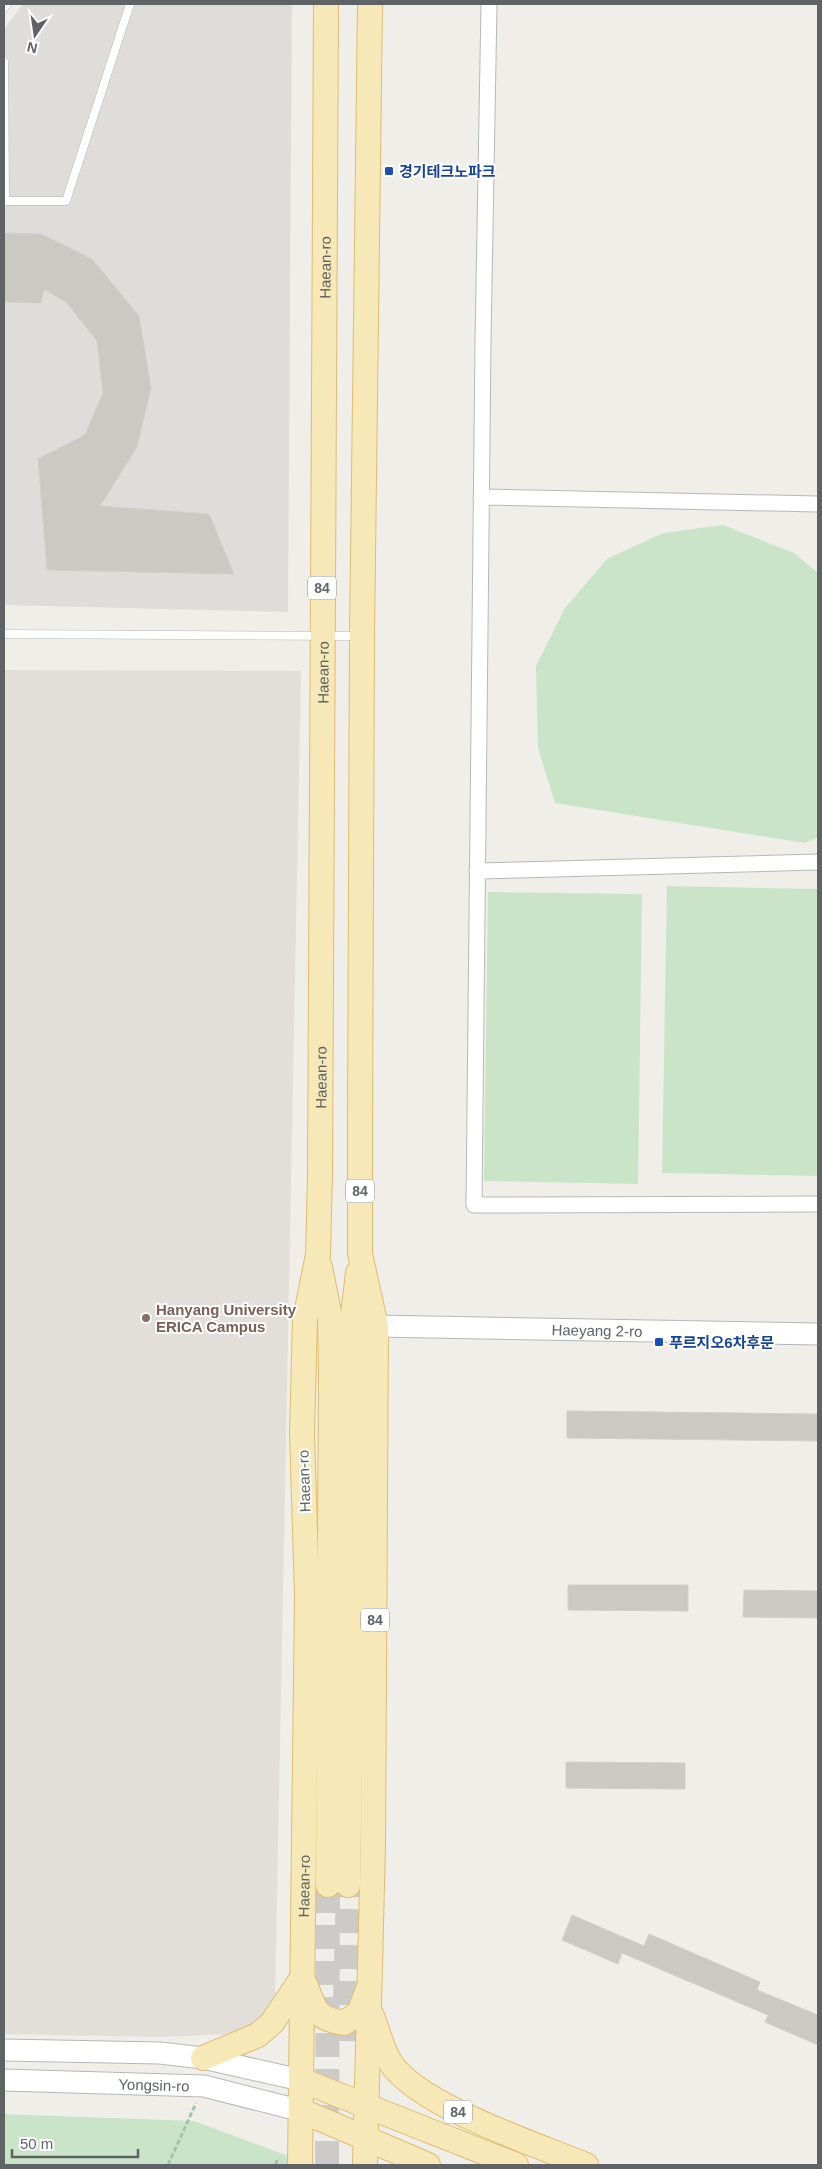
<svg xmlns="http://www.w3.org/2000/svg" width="822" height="2169" font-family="Arial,'Noto Sans KR',sans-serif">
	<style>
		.industrial { fill: #dfddda }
		.education { fill: #e2dfda }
		.green { fill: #cae4c8 }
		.building { fill: #cbc9c4; stroke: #d4cfc7 }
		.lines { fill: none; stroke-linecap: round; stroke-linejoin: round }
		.primary-tunnel { stroke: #cccbc8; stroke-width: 24; stroke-dasharray: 24 12; stroke-linecap: butt }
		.lane-casing { stroke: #b5b8bb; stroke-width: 9 }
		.street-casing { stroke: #b5b8bb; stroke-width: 17 }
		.secondary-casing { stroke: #b4b7bb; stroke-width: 23 }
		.primary-casing { stroke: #e2bb6f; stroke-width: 26 }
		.path { stroke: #a2c4aa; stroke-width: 3; stroke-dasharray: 5 2.5; stroke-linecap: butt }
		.lane { stroke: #fff; stroke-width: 8 }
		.street { stroke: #fff; stroke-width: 15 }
		.secondary { stroke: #fff; stroke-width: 21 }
		.primary { stroke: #f6e8b7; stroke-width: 24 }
		.transit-dot { fill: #1a4fb4; stroke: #fff; stroke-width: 2 }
		.education-dot { fill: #8d6e63; stroke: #fff; stroke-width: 2 }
		.labels { text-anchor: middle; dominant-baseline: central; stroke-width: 4; stroke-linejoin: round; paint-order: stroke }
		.shield { fill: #fff; stroke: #8f9294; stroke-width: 1 }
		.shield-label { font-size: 14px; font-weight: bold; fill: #5f6366 }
		.transit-label { font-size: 15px; font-weight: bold; fill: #164399; stroke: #fff; text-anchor: start }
		.street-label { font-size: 15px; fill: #5f6366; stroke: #fff }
		.education-label { font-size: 15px; font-weight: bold; fill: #785e54; stroke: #fff; text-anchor: start }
	</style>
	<rect width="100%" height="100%" fill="#f0eee8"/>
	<!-- industrial -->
	<path class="industrial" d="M23,4H292L288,612L4,605V29Z"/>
	<!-- education -->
	<path class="education" d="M4,670L301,671L275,2001L266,2015L254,2026L236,2034L160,2037L4,2034Z"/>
	<!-- green -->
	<path class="green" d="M723,525L794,553L817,572L818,837L805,843L555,803L538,748L536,666L565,608L607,559L663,533Z
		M667,886L818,889V1176L662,1173Z
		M488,892L642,894L638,1184L484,1181Z
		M4,2114L194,2121L312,2165H4Z"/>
	<!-- building -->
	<path class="building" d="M4,233L41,234L92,259L139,316L151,388L137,447L100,506L209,514L234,574L47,570L38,459L85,435L103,393L97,341L67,303L44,289L41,303L4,302Z
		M567,1411L818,1414V1441L567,1438Z
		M568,1585H688V1611L568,1610Z
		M744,1590L818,1591V1618L743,1617Z
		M566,1762L685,1763V1789L566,1788Z
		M572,1915L644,1946L649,1934L760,1982L757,1990L818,2015V2045L765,2022L768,2015L622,1953L618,1964L562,1940Z"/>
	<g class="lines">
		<!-- primary-tunnel -->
		<path class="primary-tunnel" d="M344,2041L348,1885
			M327,2165L328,1885"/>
		<!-- lane casing -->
		<g class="lane-casing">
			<path id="lane" d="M4,8L7,4
				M4,62L5,201H66L130,4
				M4,634L360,636"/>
		</g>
		<!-- street casing -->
		<g class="street-casing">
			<path id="street" d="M489,4L483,342L474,1205L818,1204
				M481,497L818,504
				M477,871L818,862"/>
		</g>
		<!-- secondary casing -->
		<g class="secondary-casing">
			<g id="secondary">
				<path id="s1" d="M376,1326L818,1334"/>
				<path d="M4,2050L160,2053L203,2058L301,2080"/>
				<path id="s2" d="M4,2080L204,2086L302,2111"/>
			</g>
		</g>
		<!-- primary casing -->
		<g class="primary-casing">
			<g id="primary">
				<path d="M320,1267L330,1317L331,1373L328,1885"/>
				<path d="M348,1885L353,1573L352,1324L358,1273"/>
				<path d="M305,1984C316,2010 314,2018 344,2023L359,2013L367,1992"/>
				<path d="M372,2016C378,2031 382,2049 390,2062C417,2105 537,2145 586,2165"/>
				<path d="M203,2058L258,2035L272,2023L302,1978"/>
				<path d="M301,2080L516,2165"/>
				<path d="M302,2111L428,2165"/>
				<path id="s3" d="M300,2165L307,1596L302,1433L305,1319L318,1255L320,1173L326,4"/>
				<path d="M365,2165L373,1845L376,1326L360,1254V1128L362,636L370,4"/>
			</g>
		</g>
		<!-- path -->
		<path class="path" d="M168,2165L196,2103
			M276,2165L277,2158"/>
		<!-- lane -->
		<use href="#lane" class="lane"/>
		<!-- street -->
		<use href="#street" class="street"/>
		<!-- secondary -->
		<use href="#secondary" class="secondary"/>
		<!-- primary -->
		<use href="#primary" class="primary"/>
	</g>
	<!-- markers -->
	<g class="transit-dot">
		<rect x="384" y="166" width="10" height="10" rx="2.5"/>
		<rect x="654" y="1337" width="10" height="10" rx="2.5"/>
	</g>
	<circle class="education-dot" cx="146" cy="1318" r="5"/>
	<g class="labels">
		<!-- shield labels -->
		<g class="shield">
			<rect x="308" y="576.5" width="28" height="23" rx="4"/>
			<rect x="346" y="1179.5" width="28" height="23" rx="4"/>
			<rect x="361" y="1608.5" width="28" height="23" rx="4"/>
			<rect x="444" y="2100.5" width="28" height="23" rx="4"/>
		</g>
		<g class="shield-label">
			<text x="322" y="588">84</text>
			<text x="360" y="1191">84</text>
			<text x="375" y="1620">84</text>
			<text x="458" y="2112">84</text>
		</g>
		<!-- transit labels -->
		<g class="transit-label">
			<text x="399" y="171">경기테크노파크</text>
			<text x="669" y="1342">푸르지오6차후문</text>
		</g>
		<!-- street labels -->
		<g class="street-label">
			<text stroke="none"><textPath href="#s3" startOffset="1899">Haean-ro</textPath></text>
			<text stroke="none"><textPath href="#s3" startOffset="1494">Haean-ro</textPath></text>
			<text stroke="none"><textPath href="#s3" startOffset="1089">Haean-ro</textPath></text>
			<text stroke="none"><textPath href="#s1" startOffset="221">Haeyang 2-ro</textPath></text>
			<text transform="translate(304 1481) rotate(-92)">Haean-ro</text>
			<text stroke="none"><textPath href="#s3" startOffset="279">Haean-ro</textPath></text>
			<text stroke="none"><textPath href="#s2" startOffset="150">Yongsin-ro</textPath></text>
		</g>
		<!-- education labels -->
		<g class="education-label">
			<text x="156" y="1309">Hanyang University<tspan x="156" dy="17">ERICA Campus</tspan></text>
		</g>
	</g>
	<!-- border -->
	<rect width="822" height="2169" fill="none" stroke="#5f6366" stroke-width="10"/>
	<!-- north arrow -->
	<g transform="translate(35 35) rotate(193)" stroke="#ffffff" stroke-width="4" paint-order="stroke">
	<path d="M0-4L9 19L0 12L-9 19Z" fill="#5f6366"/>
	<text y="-8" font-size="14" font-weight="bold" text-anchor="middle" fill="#5f6366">N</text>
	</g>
	<!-- scale -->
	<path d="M12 2149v8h126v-8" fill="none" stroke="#5f6366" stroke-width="2.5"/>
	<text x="20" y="2149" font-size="15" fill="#5f6366" stroke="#ffffff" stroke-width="4" paint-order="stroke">50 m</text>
</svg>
